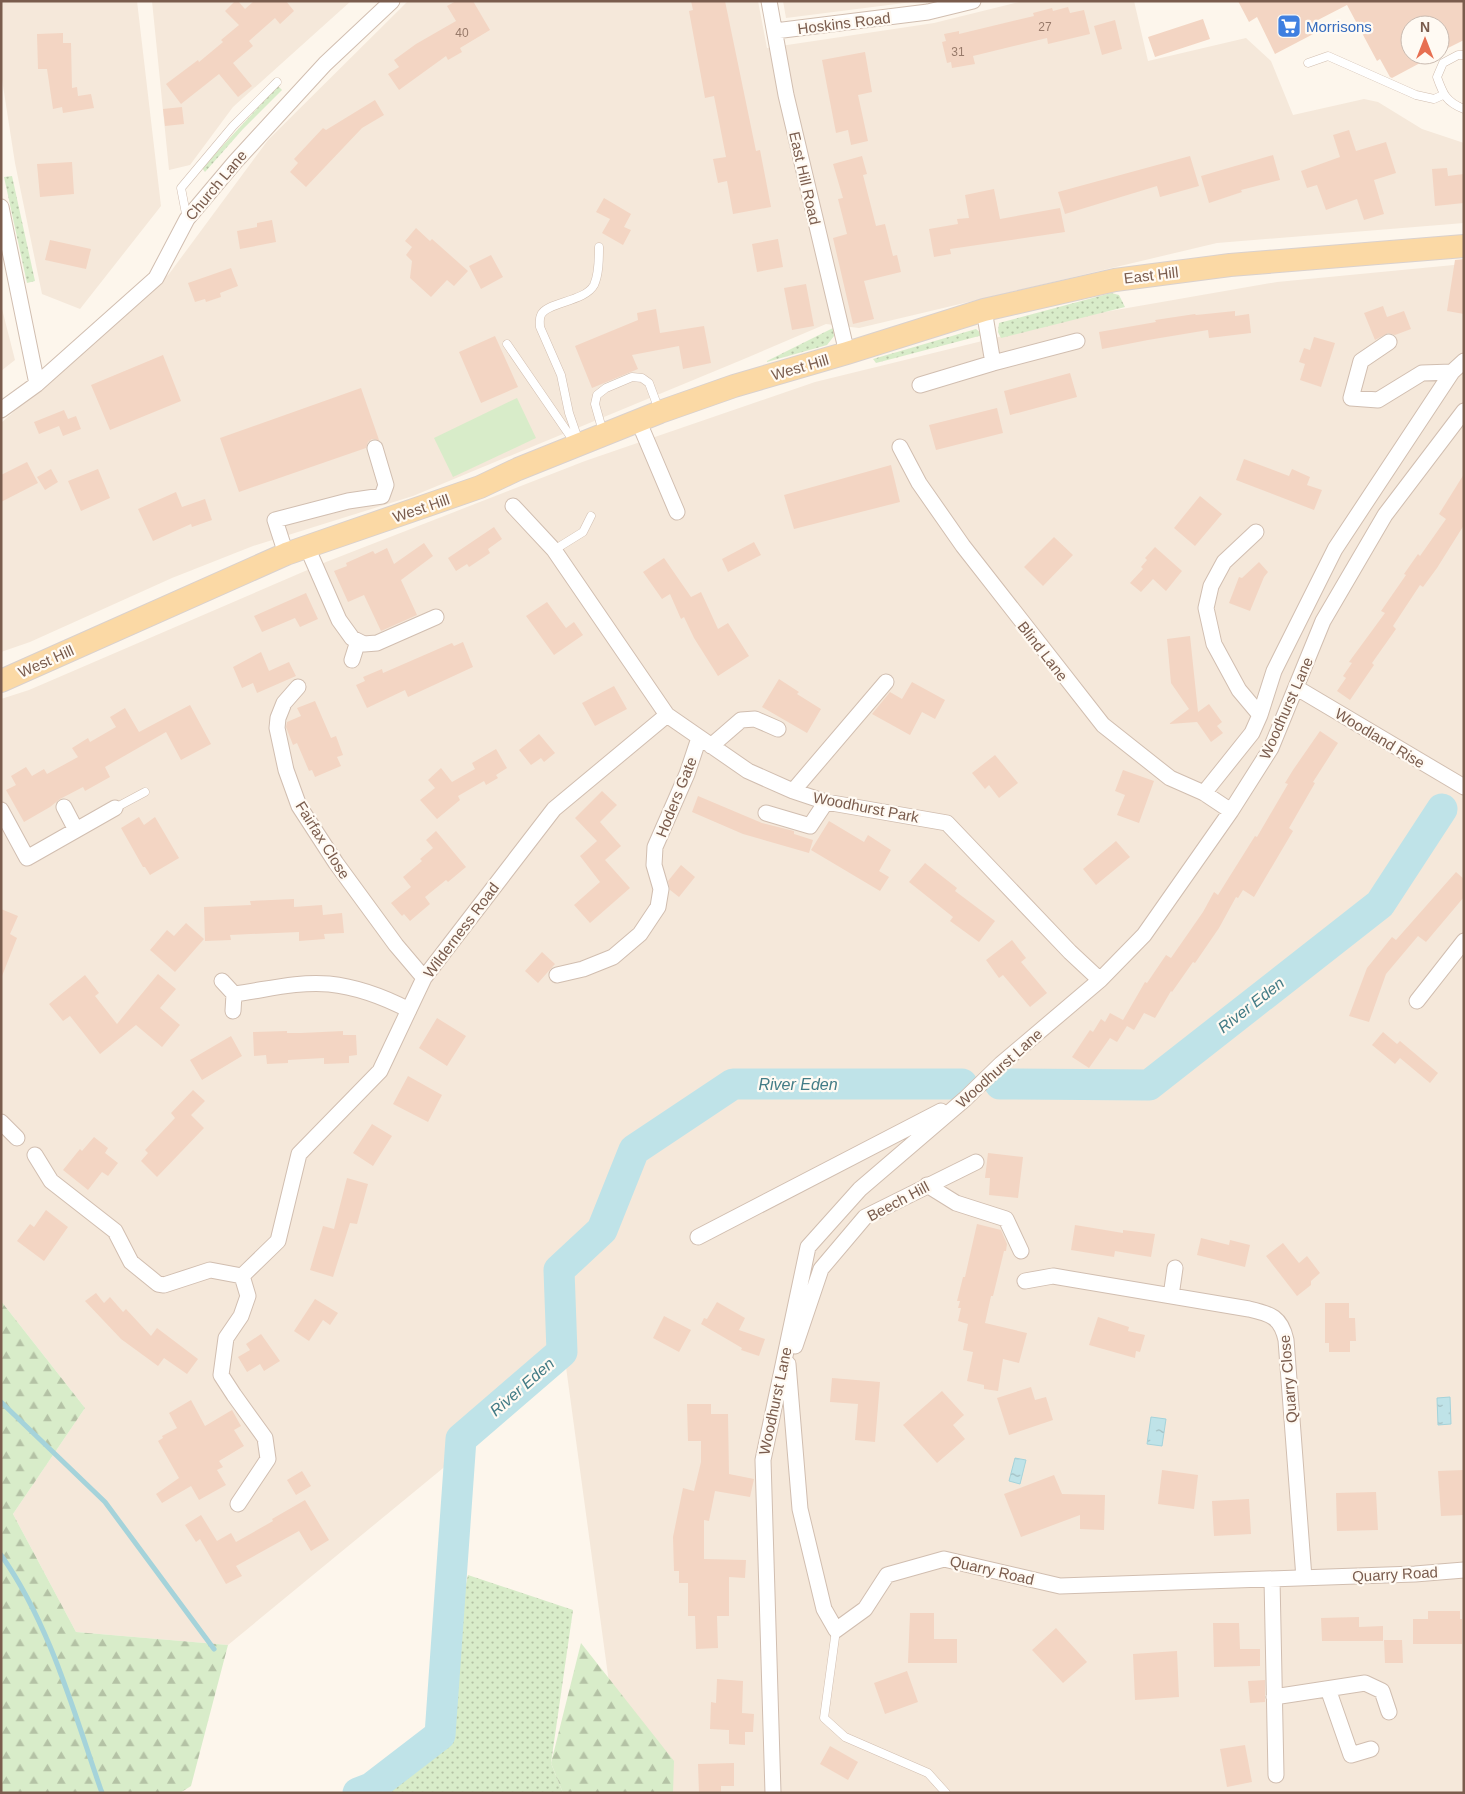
<svg xmlns="http://www.w3.org/2000/svg" width="1465" height="1794" font-family="Helvetica,sans-serif">
	<style>
		.residential { fill: #f5e8da }
		.grass { fill: url(#grass-dots) }
		.forest { fill: url(#forest-firs) }
		.garden { fill: #d8ecc9 }
		.water { fill: url(#water-ripples); stroke: #a5d3da }
		.lines { fill: none; stroke-linecap: round; stroke-linejoin: round }
		.stream { stroke: #a5d3da; stroke-width: 5 }
		.river { stroke: #bfe3e8; stroke-width: 31 }
		.building { fill: #f3d5c3 }
		.service-casing { stroke: #d1beb0; stroke-width: 9 }
		.minor-casing { stroke: #d1beb0; stroke-width: 17 }
		.primary-casing { stroke: #dad1cd; stroke-width: 24 }
		.service { stroke: #fff; stroke-width: 8 }
		.minor { stroke: #fff; stroke-width: 15 }
		.primary { stroke: #fbd9a5; stroke-width: 22 }
		.labels { text-anchor: middle; dominant-baseline: central; stroke-width: 4.5; stroke-linejoin: round; paint-order: stroke }
		.number-label { font-size: 12px; fill: #987a6a }
		.street-label { font-size: 15px; fill: #7a5c4d; stroke: #fffaf3 }
		.shop-label { font-size: 15px; fill: #366cbe; stroke: #fffaf3; text-anchor: start }
		.water-label { font-size: 16px; font-style: italic; fill: #437c86; stroke: #fffaf3 }
	</style>
	<defs>
		<pattern id="grass-dots" width="8" height="8" patternUnits="userSpaceOnUse" patternTransform="scale(1.25)"><rect width="8" height="8" fill="#d8ecc9"/><path d="M2 2h.1M6 6h.1" fill="none" stroke="#b4c2a5" stroke-width="1.8" stroke-linecap="round"/></pattern>
		<pattern id="forest-firs" width="22" height="20" patternUnits="userSpaceOnUse" patternTransform="scale(1.25)"><rect width="22" height="20" fill="#d8ecc9"/><path d="M5 1l3.5 6h-7zM16 11l3.5 6h-7z" fill="#b4c2a5"/></pattern>
		<pattern id="water-ripples" width="26" height="14" patternUnits="userSpaceOnUse" patternTransform="scale(1.25)"><rect width="26" height="14" fill="#bfe3e8"/><path d="M2 4q2-2 4 0t4 0M15 11q2-2 4 0t4 0" fill="none" stroke="#a0bbbe"/></pattern>
	</defs>
	<rect width="100%" height="100%" fill="#fdf6ec"/>
	<!-- residential -->
	<path class="residential" d="M1,1H137L161,206L80,309L42,294L15,163L1,73Z
		M152,1H351L233,107L190,165L169,170Z
		M408,1H758L767,48L934,23L1023,1H1134L1148,61L1246,38L1271,61L1293,115L1364,99L1378,102L1422,129L1464,143V223L1217,243L859,328L826,324L744,359L413,496L253,546L172,578L30,642L1,652V423L169,274L268,140Z
		M783,1H920L786,18Z
		M1464,264V1793H624L566,1367L228,1645L76,1632L13,1514L85,1408L1,1301V699L29,690L326,562L585,461L815,382L1093,314L1277,282Z
		M1,305L15,360L1,371Z"/>
	<!-- grass -->
	<path class="grass" d="M278,86L282,90L243,129L205,172L202,168Z
		M12,176L35,281L27,283L4,177Z
		M1111,293L1119,295L1125,307L1001,338L998,332L999,323Z
		M833,328L834,336L827,345L767,362V361Z
		M976,329L983,335L876,363L873,359Z
		M468,1575L573,1610L551,1763L563,1793H386L427,1757Z"/>
	<!-- forest -->
	<path class="forest" d="M1,1301L85,1408L13,1514L76,1632L228,1645L191,1786L180,1793H1Z
		M581,1643L674,1761L673,1793H563L551,1763Z"/>
	<!-- garden -->
	<path class="garden" d="M517,398L536,438L453,477L434,438Z"/>
	<!-- water -->
	<path class="water" d="M1450,1397L1451,1424L1438,1425L1437,1398Z
		M1151,1417L1166,1419L1162,1446L1147,1444Z
		M1015,1458L1026,1460L1020,1484L1009,1481Z"/>
	<g class="lines">
		<!-- stream -->
		<path class="stream" d="M1,1402L105,1502L214,1649
			M1,1555C50,1624 74,1713 102,1793"/>
		<!-- river -->
		<path class="river" d="M1000,1084L1149,1085L1380,904L1442,809
			M358,1793L371,1788L440,1735L461,1439L562,1352L559,1270L602,1230L634,1150L733,1084H962"/>
	</g>
	<!-- building -->
	<path class="building" d="M235,1H238L245,9L254,1H286L294,11L280,24L275,18L249,41L253,46L233,63L252,86L238,97L219,74L181,104L166,84L198,60L199,62L223,42L221,40L239,25L225,11Z
		M456,1H473L490,30L460,48L462,52L448,60L446,56L399,90L388,74L399,67L394,60L416,44L456,21L447,6Z
		M691,1H725L756,151L760,150L771,207L733,214L727,181L718,183L713,159L726,157L714,96L705,98L689,11L693,10Z
		M1238,1H1464V40L1440,52V25H1410V55H1435L1392,78L1390,77L1380,59L1377,61L1347,5L1314,22L1319,31L1275,54L1257,17L1249,22Z
		M1068,7L1070,13L1084,10L1090,34L1048,44L1047,38L973,56L975,64L952,68L951,62L947,63L942,42L946,41L944,34L959,31V34L1034,16L1033,13L1052,8L1053,11Z
		M1203,19L1210,39L1155,57L1148,37Z
		M1115,20L1122,49L1102,55L1094,26Z
		M63,33V43H71L72,88L77,87L78,96L91,94L94,108L63,113L62,107L53,109L47,69H38L37,34Z
		M865,52L872,92L858,95L868,141L851,145L848,130L836,133L822,60Z
		M375,100L384,115L362,128L306,187L290,172L298,163L294,159L323,128L326,130Z
		M182,107L184,124L165,126L163,109Z
		M1349,130L1356,151L1386,142L1396,173L1374,180L1384,214L1364,220L1357,199L1326,210L1317,185L1307,188L1301,171L1340,157L1333,135Z
		M1273,155L1280,180L1241,190L1242,192L1209,203L1201,176Z
		M862,156L867,174L863,175L876,226L885,224L893,256L897,255L901,272L864,281L874,319L853,324L833,238L847,234L838,199L843,198L833,164Z
		M1190,156L1199,186L1160,197L1157,186L1065,214L1058,192Z
		M72,162L74,194L40,197L37,164Z
		M1447,168L1448,176L1464,174V203L1435,206L1432,169Z
		M994,189L1000,219L1060,208L1065,232L950,249L951,254L934,257L929,229L958,224L957,219L969,218L965,195Z
		M604,198L631,214L624,227L631,230L623,245L602,233L610,219L596,212Z
		M272,220L276,242L240,249L237,231L257,227V223Z
		M416,228L430,241L432,239L468,271L454,286L447,280L431,297L410,278L412,261L406,255L412,247L405,241Z
		M778,239L783,267L757,272L752,244Z
		M50,240L91,249L86,269L45,260Z
		M491,255L503,277L481,289L469,266Z
		M1464,259V314L1447,311L1455,260Z
		M231,268L238,286L220,293L221,297L206,302L205,299L195,302L188,283Z
		M806,284L814,326L792,330L784,288Z
		M1383,306L1387,317L1404,311L1411,329L1395,335L1388,333L1375,340L1364,313Z
		M656,309L660,333L704,326L711,363L683,369L679,346L632,355L638,369L592,388L575,346L638,320L637,313Z
		M1235,311V316L1249,314L1251,333L1209,338L1208,330L1148,340L1102,349L1099,332L1156,322L1155,320L1195,314L1196,315Z
		M495,336L518,387L481,403L459,352Z
		M1314,337L1335,343L1321,387L1300,380L1305,364L1299,362L1304,348L1310,350Z
		M163,355L181,401L110,430L91,385Z
		M1070,373L1077,397L1010,415L1004,391Z
		M361,388L379,440L372,439L368,442L366,448L239,492L220,438Z
		M997,408L1003,433L936,450L929,425Z
		M64,410L68,419L76,416L81,429L63,436L59,426L39,434L34,422Z
		M1244,459L1289,476L1292,469L1310,477L1307,485L1322,490L1314,510L1236,480Z
		M27,462L38,483L1,502V475Z
		M891,465L900,502L794,529L784,495Z
		M51,469L58,482L45,490L37,477Z
		M98,469L110,498L81,511L68,481Z
		M1464,474V525L1437,568L1423,587L1420,585L1393,626L1396,629L1372,663L1374,665L1350,700L1337,691L1346,678L1343,676L1352,663L1349,662L1385,613L1381,611L1406,575L1404,574L1418,554L1420,556L1446,519L1439,514Z
		M176,492L182,507L205,499L212,520L192,527L191,524L153,541L138,509Z
		M1200,496L1222,514L1195,546L1174,528Z
		M494,527L502,539L488,549L490,553L469,567L467,564L456,571L448,558Z
		M1054,537L1073,555L1043,586L1024,567Z
		M754,542L761,555L728,572L722,559Z
		M424,543L433,556L401,580L417,615L381,631L364,595L348,602L334,571L347,566L346,563L373,551L375,554L387,548L394,564Z
		M1155,547L1182,571L1166,591L1153,579L1141,592L1130,583L1143,569L1141,567L1147,560L1145,558Z
		M664,558L691,597L701,592L718,629L728,623L749,656L718,676L694,638L684,617L681,619L670,594L662,599L643,572Z
		M1259,562L1268,572L1264,577L1250,611L1229,603L1239,577L1242,578Z
		M306,593L318,619L300,627L295,618L262,632L254,616Z
		M547,602L566,628L574,622L583,635L554,655L526,616Z
		M1190,636L1198,712L1209,704L1222,722L1217,726L1223,733L1211,742L1197,722L1169,724L1189,709L1171,683L1167,639Z
		M463,642L473,667L408,697L405,690L367,708L356,685L365,681L363,677L382,669L383,673L452,643L454,646Z
		M261,652L269,671L289,662L296,676L257,693L253,683L242,688L233,667Z
		M779,679L799,692L797,694L821,709L807,733L762,707Z
		M912,682L945,700L935,719L922,712L910,735L872,714L890,692L902,699Z
		M614,686L627,709L595,726L582,703Z
		M315,701L331,738L336,736L343,755L337,757L341,766L315,777L312,770L309,771L297,743L293,745L286,727L287,722L301,716L297,708Z
		M190,705L211,744L181,760L166,732L105,767L110,777L85,791L83,787L60,799L50,807L24,822L6,790L16,785L11,776L26,767L32,776L44,769L47,774L78,757L72,748L88,738L90,742L116,727L110,717L125,708L139,732Z
		M1320,731L1338,743L1313,782L1315,783L1289,828L1293,831L1254,897L1243,890L1238,898L1236,897L1219,928L1195,963L1193,962L1172,992L1171,991L1155,1018L1144,1013L1134,1030L1127,1026L1117,1042L1110,1038L1089,1068L1072,1057L1090,1030L1093,1032L1101,1019L1105,1022L1110,1013L1123,1020L1145,982L1147,983L1166,955L1171,958L1203,912L1214,892L1218,895L1255,836L1257,837L1288,784L1285,783L1293,770Z
		M539,734L555,753L544,762L541,758L531,765L519,750Z
		M496,749L507,768L496,775L498,778L486,785L484,781L458,796L460,800L437,819L420,800L435,788L428,780L441,768L452,782L475,769L472,763Z
		M995,755L1018,783L999,798L989,785L985,789L972,773Z
		M1123,770L1154,781L1139,823L1117,815L1125,795L1115,791Z
		M602,791L617,805L600,822L621,846L605,860L630,888L590,923L574,905L600,882L580,856L597,841L575,818Z
		M698,796L762,823L794,831V834L813,840L809,853L743,834L692,812Z
		M139,817L144,825L155,817L179,858L150,875L145,867H143L121,828Z
		M829,821L864,842L868,835L891,850L879,871L889,877L880,891L811,850Z
		M436,831L466,867L448,882L446,880L425,897L430,904L410,921L404,914L402,916L391,903L411,887L403,877L422,861L420,859L433,848L426,840Z
		M1116,841L1130,857L1096,885L1083,869Z
		M925,863L957,888L955,891L995,921L979,942L950,921L953,917L909,882Z
		M681,865L695,877L679,897L670,890L668,881Z
		M1456,872L1464,879V897L1426,942L1418,936L1386,974L1369,1022L1349,1016L1367,968L1392,937L1396,940Z
		M294,899V907L322,905L323,915L342,913L344,933L324,934L325,939L299,941V932L230,935L231,940L205,941L204,907L251,905L250,901Z
		M1,909L18,916L10,934L17,938L2,976Z
		M186,923L204,939L175,972L150,950L167,930L174,936Z
		M1012,940L1026,958L1021,962L1047,993L1030,1007L1003,975L999,978L986,960Z
		M542,952L555,964L538,983L525,971Z
		M158,974L176,989L160,1008L180,1025L162,1047L136,1025L100,1054L70,1016L63,1021L49,1004L85,975L99,993L95,996L117,1024Z
		M437,1018L466,1036L447,1066L419,1048Z
		M287,1031V1033H301L343,1031V1035H356L357,1055L349,1056V1063L324,1064V1058L288,1060V1063L267,1064L266,1055L254,1056L253,1032Z
		M1383,1032L1397,1044L1400,1041L1438,1073L1430,1083L1400,1058L1395,1064L1372,1045Z
		M231,1036L242,1056L202,1080L190,1060Z
		M408,1076L442,1095L428,1122L393,1104Z
		M193,1090L205,1101L191,1115L204,1128L157,1177L141,1161L148,1153L145,1150L175,1118L171,1113Z
		M372,1124L392,1136L373,1166L353,1153Z
		M94,1137L108,1148L105,1153L118,1163L108,1176L102,1172L88,1190L63,1170L80,1149L82,1151Z
		M988,1153L1023,1157L1018,1198L989,1195L990,1178H985Z
		M347,1178L368,1184L357,1224L350,1223L333,1277L310,1270L323,1226L334,1229Z
		M46,1210L68,1227L44,1261L17,1241L30,1224L34,1227Z
		M977,1224L1001,1230L1007,1244L1006,1251H1004L993,1296H991L985,1323L1027,1333L1019,1363L1003,1359L998,1391L984,1389V1385L967,1381L973,1352L963,1350L968,1324L958,1321L961,1308H958L960,1301H957L963,1277H965Z
		M1075,1225L1123,1233V1230L1155,1234L1151,1257L1115,1251L1114,1257L1071,1250Z
		M1201,1238L1229,1245L1230,1240L1250,1245L1245,1267L1197,1255Z
		M1283,1243L1299,1263L1307,1256L1320,1273L1311,1281V1285L1297,1296L1266,1256Z
		M96,1293L104,1303L110,1297L123,1312L126,1309L151,1336L157,1328L198,1359L187,1374L164,1358L158,1366L121,1339L85,1301Z
		M315,1299L338,1313L330,1325L323,1320L309,1341L294,1331Z
		M717,1302L745,1318L739,1330L765,1339L759,1356L741,1350L742,1348L701,1324L704,1318L707,1319Z
		M1325,1303H1349V1318H1355L1356,1341H1350V1352H1329V1343H1325Z
		M664,1316L691,1330L679,1352L653,1338Z
		M1098,1317L1129,1327L1128,1331L1145,1335L1140,1352L1136,1351L1135,1358L1089,1345Z
		M261,1334L280,1361L264,1371L260,1364L247,1372L238,1357L250,1350L246,1344Z
		M832,1378L880,1382L875,1442L855,1440L858,1404L830,1402Z
		M1031,1387L1035,1400L1046,1397L1053,1420L1009,1435L997,1398Z
		M942,1391L964,1415L953,1425L965,1439L937,1463L903,1425Z
		M191,1400L205,1426L232,1410L241,1426L234,1430L244,1446L219,1461L223,1467L217,1470L226,1485L199,1500L191,1486L162,1503L156,1494L179,1478L158,1441L163,1438L162,1436L177,1428L169,1413Z
		M687,1404H711V1414H728L729,1474L754,1479L750,1497L715,1491L709,1521L704,1520V1559L746,1560L745,1578L729,1577V1616H717L718,1648L696,1649L695,1616H688V1583H679V1571H674L673,1537L683,1488L694,1491L701,1462V1441H688Z
		M1162,1470L1198,1475L1194,1509L1158,1504Z
		M1464,1470V1515L1441,1516L1438,1471Z
		M302,1471L311,1486L296,1495L287,1480Z
		M1054,1475L1062,1494L1105,1495L1104,1530L1080,1529V1515L1021,1537L1004,1494Z
		M1376,1492L1378,1530L1337,1531L1336,1493Z
		M1249,1499L1251,1534L1214,1536L1212,1501Z
		M305,1500L329,1540L311,1551L299,1531L236,1566L242,1576L226,1584L200,1539L196,1542L185,1525L201,1515L217,1541L231,1533L236,1542L273,1521L272,1519Z
		M1428,1611H1460V1619H1462V1644H1413V1619H1428Z
		M910,1613H934V1639H957V1663H908Z
		M1359,1617V1627L1383,1626V1641H1322L1321,1618Z
		M1213,1623H1239L1240,1649H1260V1666L1214,1667Z
		M1056,1628L1087,1662L1063,1683L1032,1650Z
		M1384,1640H1402L1403,1663H1385Z
		M1177,1651L1179,1697L1135,1700L1133,1654Z
		M907,1671L918,1702L885,1714L874,1683Z
		M717,1679L743,1681L742,1713L754,1714L753,1732H745V1745L729,1744V1730L710,1729L711,1702L716,1703Z
		M1265,1680V1702L1250,1703L1248,1681Z
		M1245,1745L1252,1782L1227,1787L1220,1749Z
		M830,1746L858,1762L848,1780L820,1764Z
		M734,1763V1786H721V1793H699L698,1764Z"/>
	<g class="lines">
		<!-- service casing -->
		<g class="service-casing">
			<path id="service" d="M1464,55H1458L1443,63L1437,77C1443,94 1446,102 1464,109
				M1308,63L1328,56L1416,95L1434,99L1443,95
				M187,219L181,188L233,126L277,82
				M507,344L575,443
				M603,432L595,404L597,395L606,388L632,377L642,378L649,383L659,410
				M579,442L569,413L561,375L540,327C540,323 539,319 541,315C546,302 585,302 594,285C599,274 599,259 599,247
				M554,550L583,532L591,516
				M115,808L145,792
				M836,1630L824,1718L845,1737L928,1773L946,1793"/>
		</g>
		<!-- minor casing -->
		<g class="minor-casing">
			<path id="minor" d="M769,1L786,95L847,353
				M775,31L928,12L973,1
				M1,207L37,384
				M984,310L993,363
				M1389,342L1361,361L1351,398L1378,400L1422,373L1452,372
				M920,385L993,363L1077,341
				M1,410L37,384L156,278L187,219L235,162L325,64L392,1
				M638,420L677,512
				M900,447L919,483L963,546L1103,725L1170,778L1204,793L1231,811
				M513,506L554,550L667,715L748,771L793,791L826,802L947,823L1070,952L1100,980
				M307,547L339,620L352,638L364,644L377,643L436,617
				M286,554L275,520L348,501L382,496L386,485L375,448
				M352,660L358,641
				M298,687L284,703L278,718L277,728L286,770L299,806L336,863L396,945L424,978
				M1297,688L1464,787
				M1260,715L1274,671L1335,549L1452,372L1464,361
				M711,746L741,720L755,719L778,729
				M793,791L886,682
				M1204,793L1252,733L1260,715L1239,690L1214,644L1206,608L1211,586L1224,562L1256,532
				M64,807L76,830
				M1,810L27,858L115,808
				M766,813L810,826L826,802
				M557,975L583,969L613,957L640,934L658,907L661,889L654,865L655,847L687,774L699,738
				M222,981L234,994C265,990 298,981 329,984C358,987 384,997 409,1010
				M1417,1001L1464,941
				M233,1011L234,994
				M1,1122L17,1138
				M35,1155L51,1181L115,1231L131,1262L158,1284L164,1285L210,1270L242,1276
				M927,1185L956,1203L1006,1219L1021,1251
				M698,1237L941,1111
				M242,1276L278,1241L299,1154L380,1071L424,978L554,809L667,715
				M1025,1281L1053,1276L1249,1309C1271,1314 1281,1317 1286,1340L1304,1578
				M1171,1296L1175,1268
				M795,1346L821,1269L865,1217L976,1162
				M788,1364L800,1509L824,1609L836,1630L865,1609L887,1575L944,1559L1060,1586L1415,1574L1464,1570
				M238,1504L268,1459L265,1438L234,1395L221,1375L226,1338L241,1316L248,1296L242,1276
				M1272,1579L1276,1775
				M1328,1689L1351,1755L1371,1749
				M1274,1697L1365,1683L1382,1691L1389,1712
				M773,1793L763,1460L808,1247L860,1189L965,1099L1001,1064L1100,980L1144,935L1231,811L1271,748L1323,621L1385,515L1464,411"/>
		</g>
		<!-- primary casing -->
		<g class="primary-casing">
			<path id="primary" d="M1,681L286,554L480,487L518,469L660,412L734,386L847,353L984,310L1115,280L1230,265L1464,246"/>
		</g>
		<!-- service -->
		<use href="#service" class="service"/>
		<!-- minor -->
		<use href="#minor" class="minor"/>
		<!-- primary -->
		<use href="#primary" class="primary"/>
	</g>
	<!-- icons -->
	<defs>
		<g id="supermarket-square" transform="scale(1.25)"><rect x="-9" y="-9" width="18" height="18" rx="4" fill="#3f7fe0" stroke="#fffaf3"/><path d="M-6-5.5h2.5l.6 2H6L4.5 2H-2.5L-4.4-4H-6ZM-1.5 3.2a1.3 1.3 0 1 0 .1 0ZM3 3.2a1.3 1.3 0 1 0 .1 0Z" fill="#fff"/></g>
	</defs>
	<g fill-rule="evenodd">
		<use href="#supermarket-square" x="1289" y="26"/>
	</g>
	<g class="labels">
		<!-- number labels -->
		<g class="number-label">
			<text x="1045" y="27">27</text>
			<text x="462" y="33">40</text>
			<text x="958" y="52">31</text>
		</g>
		<!-- street labels -->
		<g class="street-label">
			<text transform="translate(844 23) rotate(-7)">Hoskins Road</text>
			<text transform="translate(805 178) rotate(77)">East Hill Road</text>
			<text transform="translate(216 185) rotate(-50)">Church Lane</text>
			<text transform="translate(1151 275) rotate(-7)">East Hill</text>
			<text transform="translate(800 367) rotate(-16)">West Hill</text>
			<text transform="translate(421 508) rotate(-19)">West Hill</text>
			<text transform="translate(1043 651) rotate(52)">Blind Lane</text>
			<text transform="translate(46 661) rotate(-24)">West Hill</text>
			<text transform="translate(1286 708) rotate(-66)">Woodhurst Lane</text>
			<text transform="translate(1380 738) rotate(31)">Woodland Rise</text>
			<text transform="translate(676 797) rotate(-68)">Hoders Gate</text>
			<text transform="translate(866 807) rotate(11)">Woodhurst Park</text>
			<text transform="translate(323 840) rotate(58)">Fairfax Close</text>
			<text transform="translate(461 930) rotate(-53)">Wilderness Road</text>
			<text transform="translate(999 1068) rotate(-42)">Woodhurst Lane</text>
			<text transform="translate(898 1201) rotate(-28)">Beech Hill</text>
			<text transform="translate(1288 1379) rotate(-95)">Quarry Close</text>
			<text transform="translate(775 1401) rotate(-78)">Woodhurst Lane</text>
			<text transform="translate(992 1570) rotate(13)">Quarry Road</text>
			<text transform="translate(1395 1574) rotate(-3)">Quarry Road</text>
		</g>
		<!-- shop labels -->
		<g class="shop-label">
			<text x="1306" y="26">Morrisons</text>
		</g>
		<!-- water labels -->
		<g class="water-label">
			<text transform="translate(1251 1005) rotate(-38)">River Eden</text>
			<text x="798" y="1084">River Eden</text>
			<text transform="translate(522 1387) rotate(-41)">River Eden</text>
		</g>
	</g>
	<!-- border -->
	<rect width="1465" height="1794" fill="none" stroke="#7a5c4d" stroke-width="5"/>
	<!-- north arrow -->
	<g transform="translate(1425 40)"><circle r="24" fill="#fffaf3" stroke="#cabbb1"/>
	<path d="M0-4L9 19L0 12L-9 19Z" fill="#e76f51"/>
	<text y="-8" font-size="14" font-weight="bold" text-anchor="middle" fill="#7a5c4d">N</text>
	</g>
</svg>
